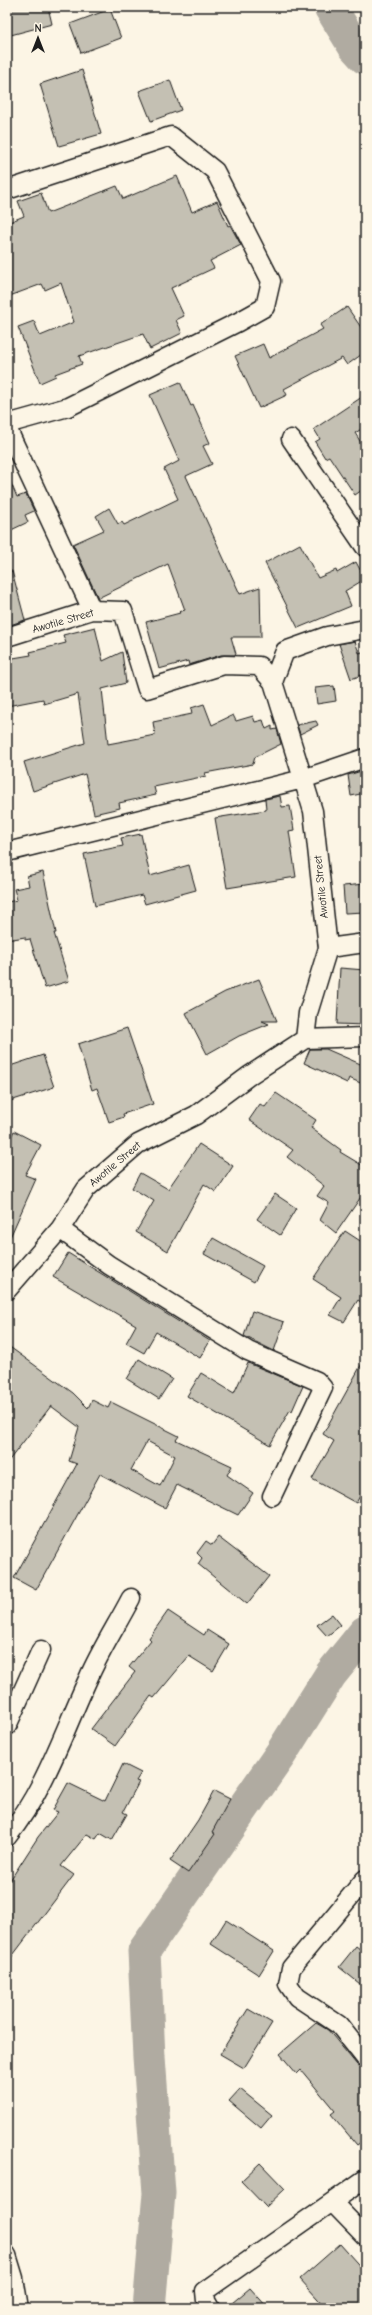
<svg xmlns="http://www.w3.org/2000/svg" width="372" height="2315" font-family="'Comic Neue',sans-serif">
	<style>
		.lines { fill: none; stroke-linecap: round; stroke-linejoin: round }
		.river { stroke: #b0aba1; stroke-width: 33 }
		.building { fill: #c4c0b3; stroke: #1c1c1c; fill-rule: evenodd }
		.street-casing { stroke: #1c1c1c; stroke-width: 21 }
		.street { stroke: #fcf5e5; stroke-width: 18 }
		.labels { text-anchor: middle; dominant-baseline: central; stroke-width: 3; stroke-linejoin: round; paint-order: stroke }
		.street-label { font-size: 11px; fill: #1c1c1c; stroke: #fcf5e5 }
	</style>
	<rect width="100%" height="100%" fill="#fcf5e5"/>
	<filter id="ink" filterUnits="userSpaceOnUse"><feTurbulence type="fractalNoise" baseFrequency=".025" numOctaves="2"/><feDisplacementMap in="SourceGraphic" scale="8" xChannelSelector="R" yChannelSelector="G"/><feConvolveMatrix kernelMatrix="1 2 1 2 8 2 1 2 1" color-interpolation-filters="sRGB"/></filter>
	<g filter="url(#ink)">
		<g class="lines">
			<!-- river -->
			<path class="river" d="M330,7L354,46L365,58
				M149,2308L159,2193L149,2057L144,1951L280,1755L331,1674L365,1632"/>
		</g>
		<!-- building -->
		<path class="building" d="M7,7H48L52,24L7,36Z
			M110,9L121,38L81,53L70,24Z
			M82,70L101,134L59,146L40,84Z
			M170,80L181,110L151,121L139,91Z
			M177,176L192,212L217,201L228,226L230,225L241,245L210,261L214,268L171,288L184,316L176,320L182,333L150,349L143,334L79,356L82,364L55,374L56,376L40,383L18,327L34,321L40,336L74,322L61,283L45,290L42,284L7,297V223L24,216L18,201L41,193L48,213L117,186L123,199Z
			M347,307L365,333V352L347,365L342,358L284,389L287,395L259,408L235,356L263,344L269,358L323,329L320,325Z
			M180,382L191,406L193,405L210,443L203,446L212,464L186,476L240,594L260,587L261,637H231L236,654L234,655H221L189,665L188,661L159,669L146,622L180,613L179,612L185,610L168,564L98,598L73,544L104,530L96,516L109,508L118,524L122,522L124,525L178,499L164,469L179,461L150,395Z
			M365,395V427L355,433L365,449V488L355,495L329,456L325,458L315,442L320,439L314,429Z
			M7,474L17,497L26,494L34,511L25,515L28,522L7,532Z
			M300,544L318,578L336,570L337,573L356,562L365,579L345,591L351,606L298,628L265,563Z
			M7,571H12L25,620L7,626Z
			M95,627L103,661L122,652L126,683L102,689L108,744L155,735L153,722L192,714L191,708L204,704L212,725L233,715L236,721L253,716L255,722L263,720L266,729L272,726V730L277,729L281,744L255,757L253,764L205,773L206,776L154,787L156,795L119,803L120,808L94,814L85,774L33,791L24,762L85,743L78,694L44,704L43,699L7,706V659L31,655L30,652L66,643L63,635Z
			M355,641L359,653L365,651V674L351,679L339,644Z
			M334,686L336,701L317,704L315,688Z
			M316,721L318,725L300,734L297,725Z
			M365,770V793L351,796L348,775Z
			M280,796L282,807L290,806L294,830L289,831L296,877L227,888L215,818L266,810L265,799Z
			M141,834L150,876L189,865L196,890L145,904L142,895L95,906L84,854L123,846L121,838Z
			M43,872L56,933H54L69,981L45,988L30,939L25,940V937L7,940V902L17,900L14,889L29,886L27,876Z
			M365,884V912L345,913L343,886Z
			M340,968L365,970V1025L337,1024Z
			M259,979L277,1021H262L269,1024L239,1036L207,1054L186,1013L225,992Z
			M127,1028L153,1104L123,1114L124,1117L109,1122L97,1088L92,1090L78,1044Z
			M310,1049H326L365,1066V1085L349,1078L347,1083L304,1063Z
			M43,1055L54,1087L7,1102V1067Z
			M276,1093L316,1120L311,1128L341,1150L340,1152L365,1167V1191L336,1233L320,1220L329,1203L317,1196L324,1186L287,1157L293,1150L249,1120L260,1104L265,1107Z
			M14,1131L41,1145L25,1175L36,1179L7,1244V1144Z
			M199,1144L233,1166L216,1192L204,1184L168,1251L136,1232L154,1201L132,1188L140,1173L168,1189Z
			M275,1194L296,1208L280,1235L257,1219Z
			M345,1231L365,1244V1305L358,1300L344,1322L330,1315L341,1297L313,1279Z
			M213,1238L263,1266L254,1282L204,1254Z
			M68,1253L210,1341L200,1358L156,1332L144,1353L126,1343L136,1325L53,1277Z
			M252,1311L284,1322L274,1351L244,1336Z
			M7,1345L73,1393L88,1408L92,1400L108,1408L111,1402L179,1436L176,1440L232,1466L227,1475L253,1493L238,1515L177,1485L165,1508L100,1474L36,1590L14,1578L77,1464L69,1461L79,1427L51,1406L7,1463ZM147,1441L175,1456L160,1486L131,1470Z
			M365,1358V1487L356,1503L312,1479L334,1441L323,1434Z
			M139,1359L172,1379L159,1399L127,1379Z
			M248,1363L303,1386L292,1411L290,1410L270,1445L187,1396L201,1373L234,1393Z
			M218,1537L269,1576L247,1604L198,1564L202,1558L197,1553L206,1541L212,1545Z
			M168,1611L204,1635L207,1630L229,1644L213,1671L189,1656L154,1698L151,1696L115,1746L91,1729L135,1672L129,1667L151,1640L149,1638Z
			M332,1614L341,1625L327,1636L317,1625Z
			M123,1764L141,1773L136,1781L139,1782L123,1812L127,1814L112,1840L100,1833L96,1839L87,1834L61,1866L74,1875L7,1963V1885L38,1837L58,1812L53,1810L68,1783L105,1801Z
			M214,1791L230,1799L212,1832L215,1834L188,1873L170,1861L198,1820Z
			M226,1920L274,1951L259,1975L211,1944Z
			M356,1946L365,1953V1988L339,1967Z
			M248,2009L272,2023L244,2068L220,2054Z
			M316,2023L328,2030L357,2065L365,2068V2139L357,2145L331,2114L335,2111L301,2070L297,2074L280,2054Z
			M240,2089L272,2115L261,2128L229,2101Z
			M260,2163L285,2189L266,2207L241,2181Z
			M340,2244L365,2272V2308H326L300,2279Z
			M250,2288L268,2308H226Z"/>
		<g class="lines">
			<!-- street casing -->
			<g class="street-casing">
				<path id="street" d="M7,190L171,136L215,171L271,281L265,307L238,322L68,407L7,424
					M7,428L92,610
					M291,439L365,547
					M7,637L92,610L123,611L147,689L224,665L259,666L273,682L313,811L328,948L308,1013L305,1039L250,1075L196,1115L138,1144L86,1189L60,1229L7,1290
					M273,682L285,651L327,636L365,629
					M7,852L303,779L365,758
					M328,948L365,943
					M305,1039L365,1037
					M60,1229L109,1265L248,1351L317,1381L323,1388L272,1496
					M7,1726L41,1650
					M7,1837C45,1790 63,1733 88,1679C100,1651 117,1625 131,1598
					M365,1879L291,1968L288,1984L297,1997L339,2025L365,2058
					M333,2203L365,2236
					M7,2255L14,2278L19,2308
					M210,2308L206,2301L205,2291L365,2179"/>
			</g>
			<!-- street -->
			<use href="#street" class="street"/>
		</g>
	</g>
	<g class="labels">
		<!-- street labels -->
		<g class="street-label">
			<text transform="translate(63 621) rotate(-16)">Awotile Street</text>
			<text transform="translate(321 887) rotate(-96)">Awotile Street</text>
			<text transform="translate(115 1164) rotate(-40)">Awotile Street</text>
		</g>
	</g>
	<!-- margin -->
	<rect width="372" height="2315" fill="none" stroke="#fcf5e5" stroke-width="24"/>
	<rect x="12" y="12" width="348" height="2291" fill="none" stroke="#1c1c1c" stroke-width="1.5" filter="url(#ink)"/>
	<!-- north arrow -->
	<g transform="translate(38 38)" stroke="#fcf5e5" stroke-width="3" paint-order="stroke">
	<path d="M0-3L7 15L0 10L-7 15Z" fill="#1c1c1c"/>
	<text y="-6" font-size="11" font-weight="bold" text-anchor="middle" fill="#1c1c1c">N</text>
	</g>
</svg>
